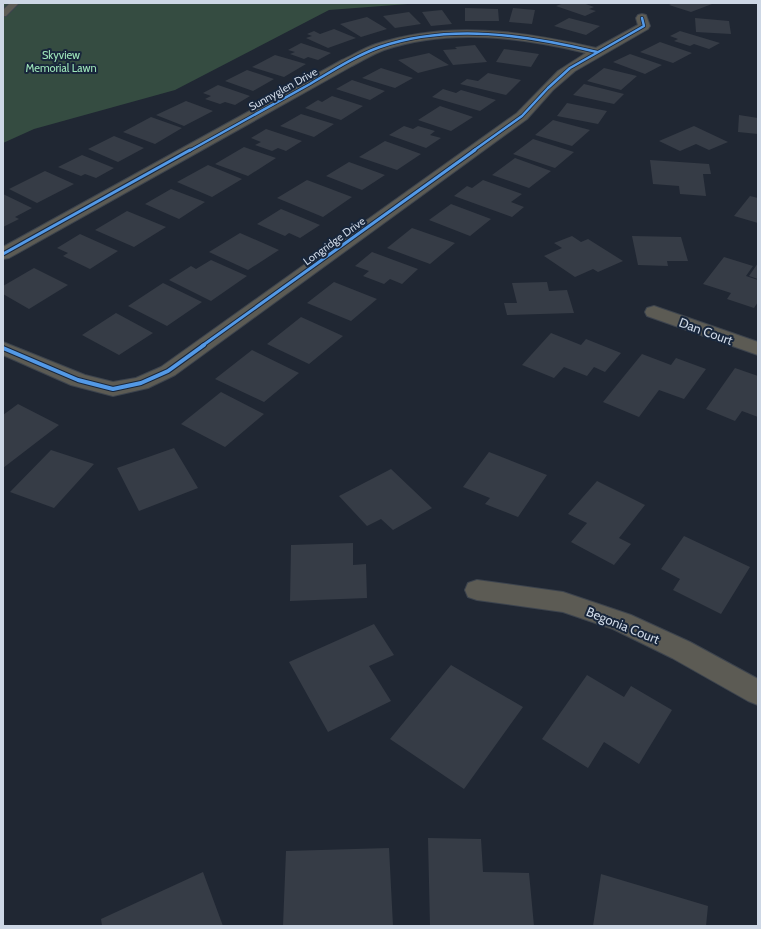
<svg xmlns="http://www.w3.org/2000/svg" width="761" height="929" font-family="Cabin,sans-serif">
	<style>
		.green { fill: #354c41 }
		.building { fill: #363c46 }
		.lines { fill: none; stroke-linecap: round; stroke-linejoin: round }
		.lane-casing { stroke: #3d444e; stroke-width: 2 }
		.street-casing { stroke: #3d444e; stroke-width: 2 }
		.lane { fill: #5c5b54; fill-rule: evenodd }
		.street { fill: #5c5b54; fill-rule: evenodd }
		.cycleway-far2-casing { stroke: #18263b; stroke-width: 4 }
		.cycleway-far1-casing { stroke: #18263b; stroke-width: 5 }
		.cycleway-casing { stroke: #18263b; stroke-width: 6 }
		.cycleway-far2 { stroke: #5399e6; stroke-width: 2.5 }
		.cycleway-far1 { stroke: #5399e6; stroke-width: 3 }
		.cycleway { stroke: #5399e6; stroke-width: 4 }
		.labels { text-anchor: middle; dominant-baseline: central; stroke-width: 4; stroke-linejoin: round; paint-order: stroke }
		.far-park-label { font-size: 11px; fill: #9ee5ba; stroke: #18263b }
		.far-street-label { font-size: 11px; fill: #cdd7e5; stroke: #18263b }
		.street-label { font-size: 13px; fill: #cdd7e5; stroke: #18263b }
	</style>
	<rect width="100%" height="100%" fill="#202733"/>
	<!-- green -->
	<path class="green" d="M3,3H421L329,10L175,90L34,129L3,143Z"/>
	<!-- building -->
	<path class="building" d="M564,3H583L594,7L589,9L596,11L585,16L556,6Z
		M673,3H708L712,4L691,12L669,5Z
		M465,8L498,9L499,21H465Z
		M513,8L535,10L532,24L509,22Z
		M442,10L452,24L431,26L422,12Z
		M409,12L421,24L395,28L383,16Z
		M367,17L387,29L361,37L340,24Z
		M569,18L600,26L586,35L554,26Z
		M695,18L729,21L731,34L696,32Z
		M334,29L356,38L328,48L306,38L312,36L307,34L314,31L320,34Z
		M680,31L720,43L709,49L694,44L690,46L674,41L678,39L670,36Z
		M660,42L692,53L673,63L640,52Z
		M301,43L331,53L318,60L308,57L304,59L290,54L295,52L288,50Z
		M475,45L487,62L453,65L443,50L457,49L455,47Z
		M504,49L539,54L531,67L496,62Z
		M429,53L449,65L418,73L398,60Z
		M630,54L662,65L645,74L613,62Z
		M275,55L306,64L284,77L252,67Z
		M381,68L413,78L395,88L362,78Z
		M604,68L637,76L621,90L587,81Z
		M247,70L274,79L253,91L225,81Z
		M488,73L521,80L506,95L460,84L467,79L478,81Z
		M352,80L385,91L370,100L336,89Z
		M584,84L624,94L614,104L573,95Z
		M218,85L250,96L235,105L225,102L220,104L205,99L211,96L203,93Z
		M443,89L456,93L461,90L496,100L480,111L432,97Z
		M332,96L363,106L341,120L305,108L318,100L322,102Z
		M186,101L213,111L184,126L156,115Z
		M567,103L607,111L598,124L557,116Z
		M440,106L473,117L451,131L418,120Z
		M301,114L334,124L314,137L280,126Z
		M739,115L758,118V134L738,132Z
		M151,117L182,128L155,144L123,132Z
		M553,120L590,130L572,146L535,135Z
		M404,126L413,129L418,126L435,131L430,135L441,138L426,148L389,135Z
		M694,126L728,142L709,150L696,144L680,151L659,141Z
		M266,129L302,141L286,151L278,148L272,151L255,145L261,142L251,138Z
		M114,136L144,148L118,162L88,149Z
		M533,139L574,152L555,168L513,154Z
		M385,141L421,154L397,170L359,157Z
		M244,147L276,158L248,176L215,164Z
		M82,155L114,168L96,178L85,174L81,176L58,167Z
		M515,158L551,171L529,188L492,175Z
		M650,160L709,164L711,174H703L706,196L680,194L679,186L653,184Z
		M349,162L385,175L362,190L326,176Z
		M208,165L242,179L212,197L177,182Z
		M45,171L74,184L37,203L9,189Z
		M307,180L352,197L323,217L277,198Z
		M483,180L522,194L511,202L524,207L512,217L454,196L467,186L472,188Z
		M171,189L205,202L179,219L145,204Z
		M3,194L32,208L15,217L19,219L3,227Z
		M750,196L758,198V223L734,216Z
		M451,204L491,219L470,236L429,220Z
		M281,209L320,225L300,238L289,233L285,236L257,224Z
		M127,211L166,227L134,247L95,230Z
		M412,228L455,243L430,264L387,248Z
		M240,233L279,250L248,270L209,252Z
		M80,234L118,251L90,269L63,256L68,253L57,248Z
		M572,236L581,242L588,239L623,261L598,272L593,269L575,277L544,256L562,248L554,243Z
		M632,236L681,237L688,261H667L668,266L638,265Z
		M372,252L418,269L402,284L390,279L384,284L363,276L369,271L355,266Z
		M724,257L753,266L746,276L758,280V302L754,308L727,299L731,293L703,284Z
		M211,260L247,276L211,301L169,280L191,266L196,269Z
		M758,263V279L749,276Z
		M34,268L68,285L29,309L3,294V286Z
		M334,282L377,299L351,321L307,303Z
		M547,282L549,291L567,290L574,313L507,315L504,303H517L512,283Z
		M163,283L202,302L167,326L128,306Z
		M116,313L153,333L119,355L82,335Z
		M301,317L343,336L309,364L267,344Z
		M551,333L581,345L586,339L621,353L605,372L594,367L587,376L564,367L554,378L522,365Z
		M252,350L299,373L264,402L215,379Z
		M642,354L671,365L676,358L706,369L684,399L659,390L639,417L603,402Z
		M735,368L758,376V417L742,411L735,421L706,409Z
		M221,392L264,414L225,447L181,424Z
		M18,404L59,425L3,468V415Z
		M174,448L198,488L139,511L117,468Z
		M51,450L94,464L54,508L10,492Z
		M489,452L547,475L518,517L485,504L490,498L463,487Z
		M391,469L432,508L393,530L381,519L367,526L339,496Z
		M597,481L645,505L619,538L631,544L614,565L571,542L587,523L568,514Z
		M684,536L750,567L721,614L673,590L680,579L661,569Z
		M353,543V565L366,564L367,598L290,601L291,545Z
		M374,624L394,655L369,666L391,701L328,732L289,662Z
		M451,665L523,707L464,789L390,739Z
		M587,675L624,697L631,686L672,710L639,764L604,742L588,768L542,739Z
		M428,838L481,839L483,872L529,873L534,926H430Z
		M389,848L393,926H283L286,851Z
		M203,872L223,926H102L101,919Z
		M601,874L708,906L706,926H593Z"/>
	<g class="lines">
		<!-- lane casing -->
		<g class="lane-casing">
			<path id="lane" d="M10,3H19L6,16H3V10Z"/>
		</g>
		<!-- street casing -->
		<g class="street-casing">
			<path id="street" d="M642,14L646,15L650,26L648,29L575,71L553,90L527,119L175,375L148,388L113,396L71,385L3,355V342L85,375L113,382L136,378L161,367L517,113L558,71L586,53C521,37 449,28 384,50C373,54 362,61 352,66L9,258L3,259V247L342,60C353,55 364,48 376,44C448,20 523,31 596,48L638,25L636,18L638,15Z
				M654,306L758,342V355L647,316L645,312L647,308Z
				M477,580L563,592L631,615L690,642L758,679V705L748,701L672,658L613,629L563,612L477,600L468,597L465,590L468,583Z"/>
		</g>
		<!-- lane -->
		<use href="#lane" class="lane"/>
		<!-- street -->
		<use href="#street" class="street"/>
		<!-- cycleway-far2 casing -->
		<g class="cycleway-far2-casing">
			<path id="cycleway-far2" d="M189,151C229,129 270,106 310,84C332,71 355,56 380,47C450,23 526,35 597,52
				M473,151L522,116L548,88L570,68L644,26L642,18"/>
		</g>
		<!-- cycleway-far1 casing -->
		<g class="cycleway-far1-casing">
			<path id="cycleway-far1" d="M3,254L190,150
				M202,346L475,150"/>
		</g>
		<!-- cycleway casing -->
		<g class="cycleway-casing">
			<path id="cycleway" d="M3,348L78,380L113,389L141,383L168,371L204,345"/>
		</g>
		<!-- cycleway-far2 -->
		<use href="#cycleway-far2" class="cycleway-far2"/>
		<!-- cycleway-far1 -->
		<use href="#cycleway-far1" class="cycleway-far1"/>
		<!-- cycleway -->
		<use href="#cycleway" class="cycleway"/>
	</g>
	<g class="labels">
		<!-- far-park labels -->
		<g class="far-park-label">
			<text x="61" y="55">Skyview<tspan x="61" dy="13">Memorial Lawn</tspan></text>
		</g>
		<!-- far-street labels -->
		<g class="far-street-label">
			<text transform="translate(283 89) rotate(-29)">Sunnyglen Drive</text>
			<text transform="translate(334 241) rotate(-36)">Longridge Drive</text>
		</g>
		<!-- street labels -->
		<g class="street-label">
			<text transform="translate(706 331) rotate(20)">Dan Court</text>
			<text transform="translate(623 625) rotate(22)">Begonia Court</text>
		</g>
	</g>
	<!-- border -->
	<rect width="761" height="929" fill="none" stroke="#cdd7e5" stroke-width="8"/>
</svg>
